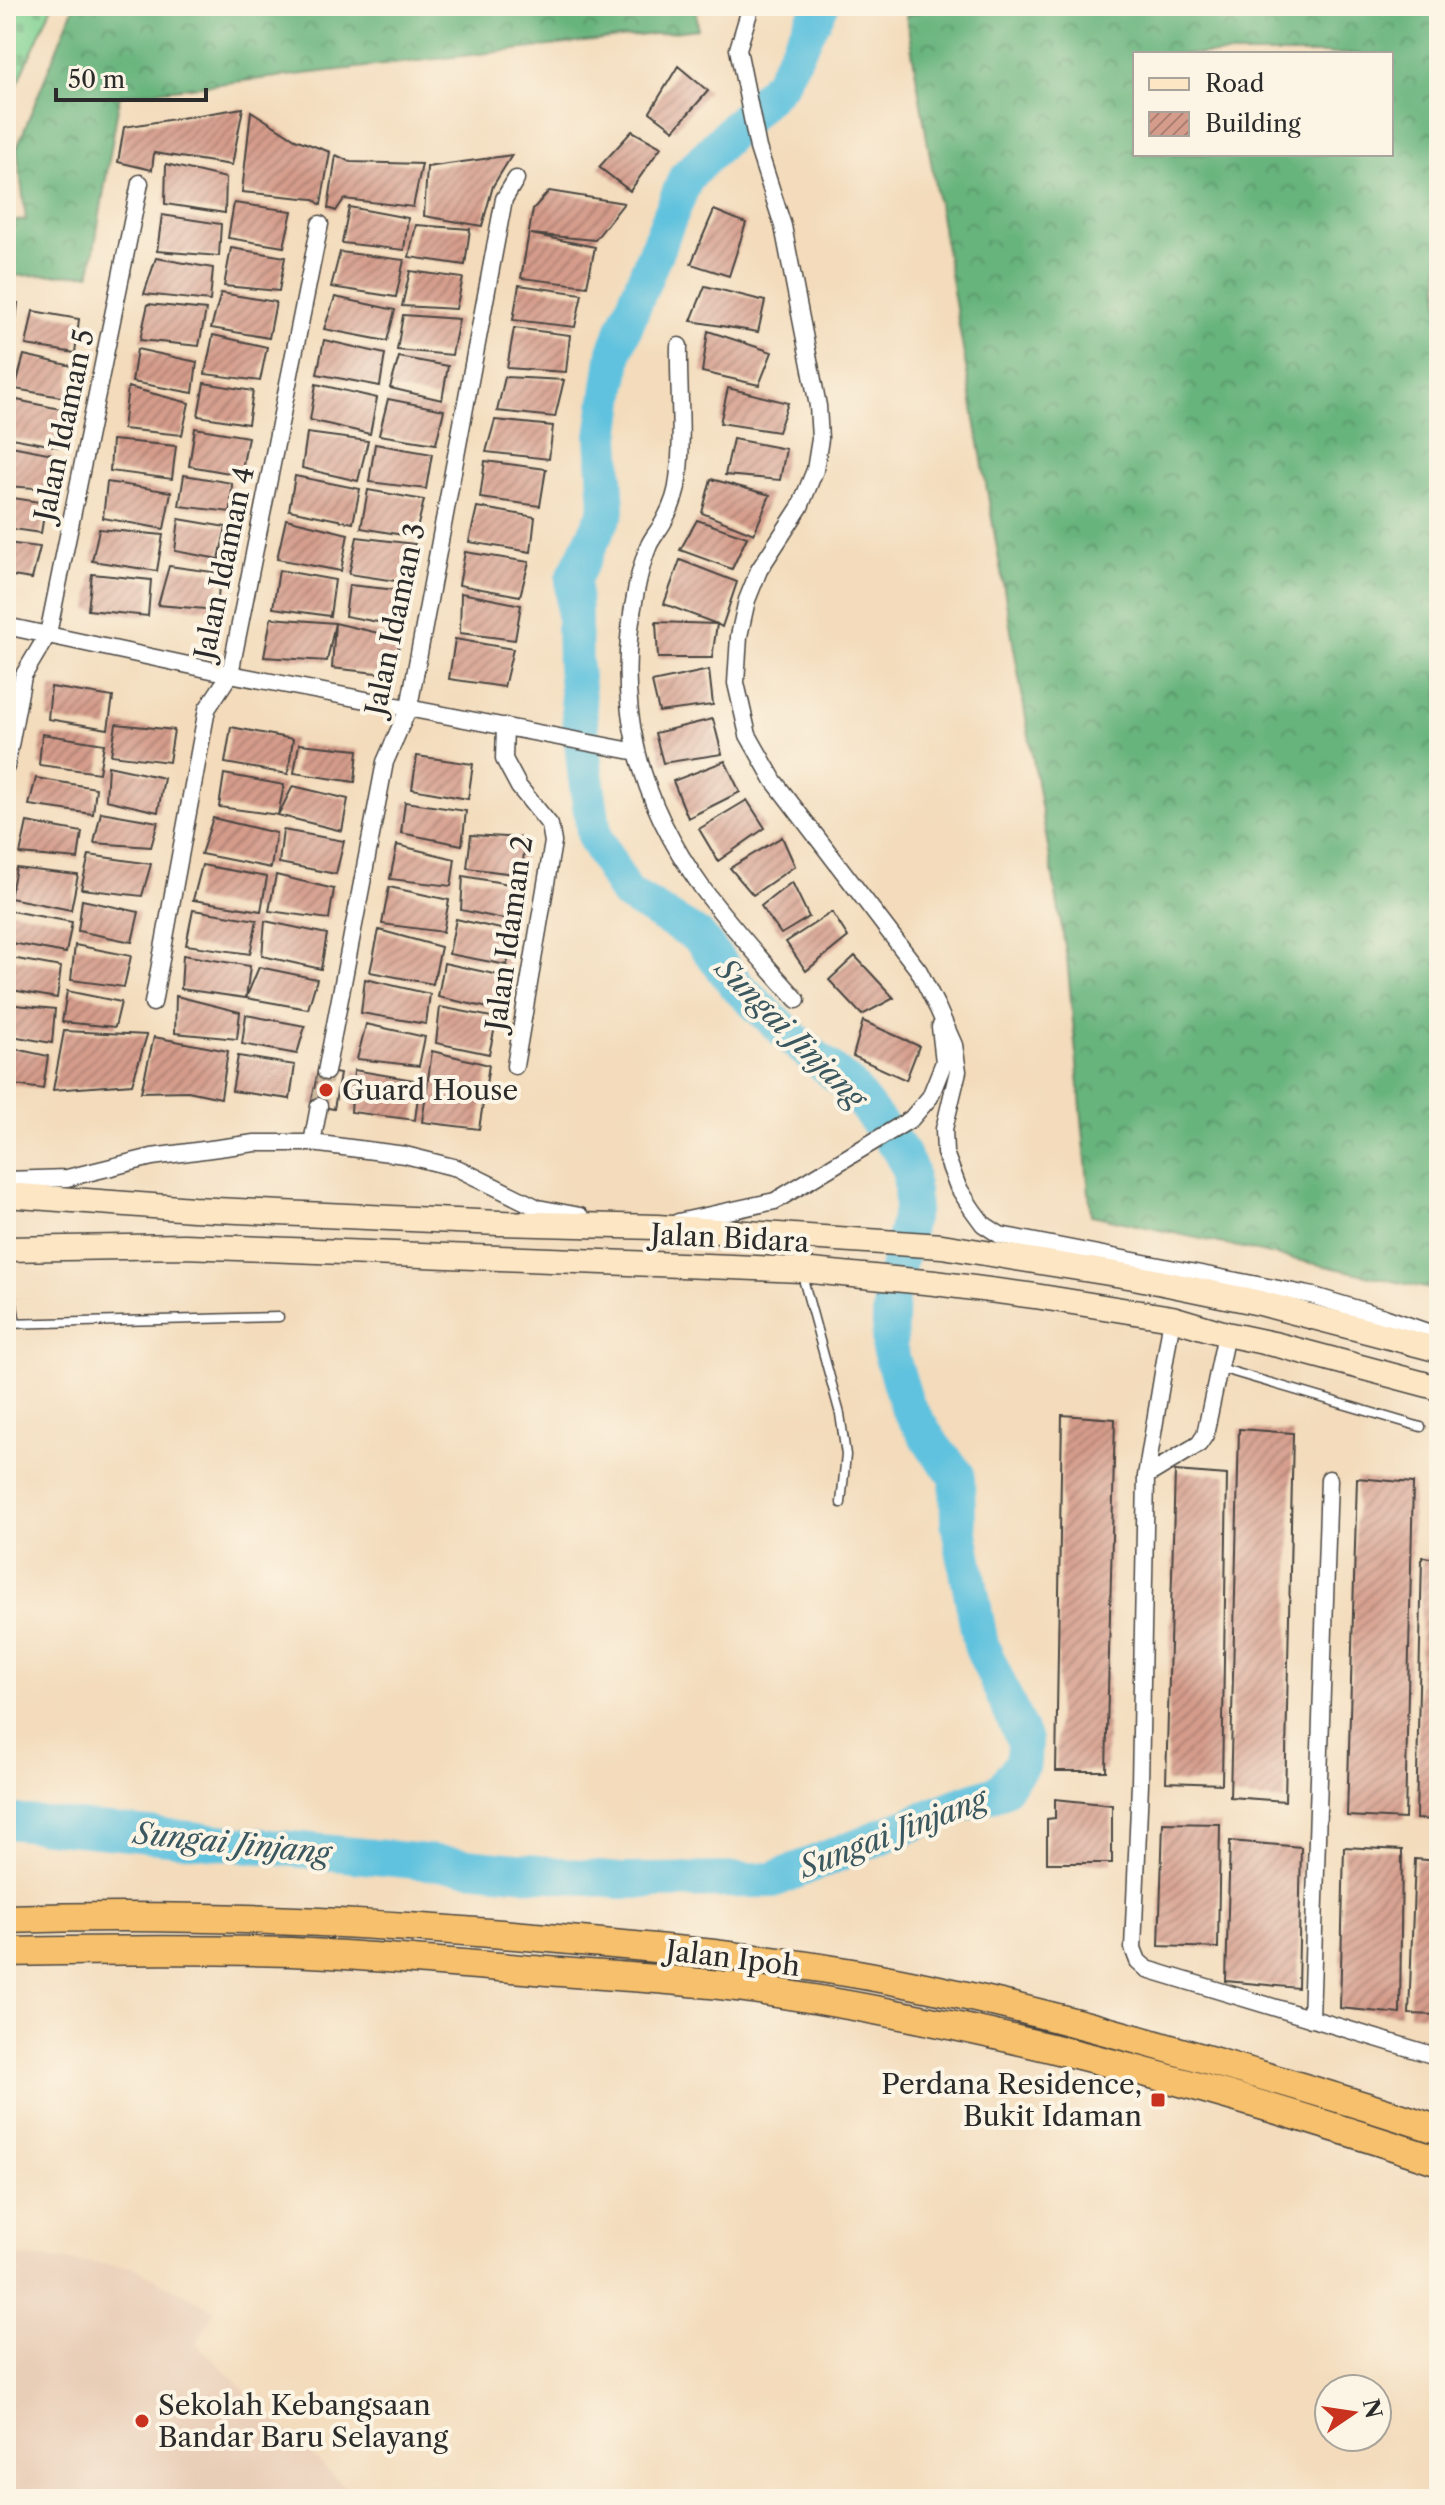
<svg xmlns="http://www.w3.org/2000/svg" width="1445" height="2505" font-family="'Libre Caslon Text',serif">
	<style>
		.built { fill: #e9ceb7 }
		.forest { fill: url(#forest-crowns); stroke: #4a7054; stroke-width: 2; fill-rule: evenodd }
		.cemetery { fill: url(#cemetery-stones); stroke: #567e5f; stroke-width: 2 }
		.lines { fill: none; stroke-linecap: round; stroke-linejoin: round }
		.river { stroke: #60c2de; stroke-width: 36 }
		.building { fill: url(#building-hatch) }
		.minor-tunnel { stroke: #cbb89e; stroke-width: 16; stroke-dasharray: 16 8; stroke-linecap: butt }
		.service-casing { stroke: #494541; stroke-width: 11 }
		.minor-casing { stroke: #494541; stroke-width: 19 }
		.secondary-casing { stroke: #494541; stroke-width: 27 }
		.trunk-casing { stroke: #494541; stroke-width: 31 }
		.service { stroke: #fff; stroke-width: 8 }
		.minor { stroke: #fff; stroke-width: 16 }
		.secondary { stroke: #fce6c4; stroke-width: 24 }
		.trunk { stroke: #f7c06c; stroke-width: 28 }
		.poi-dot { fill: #c8321e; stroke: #fcf5e5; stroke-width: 3 }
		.labels { text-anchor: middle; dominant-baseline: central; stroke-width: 8; stroke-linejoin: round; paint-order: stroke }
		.street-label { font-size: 28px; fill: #2b2b2b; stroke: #fcf5e5 }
		.poi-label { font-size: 28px; fill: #2b2b2b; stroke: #fcf5e5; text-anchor: start }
		.water-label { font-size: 30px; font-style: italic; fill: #3b5861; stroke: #fcf5e5 }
	</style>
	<defs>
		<pattern id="forest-crowns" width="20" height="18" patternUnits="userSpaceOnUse" patternTransform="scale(2)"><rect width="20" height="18" fill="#68b47d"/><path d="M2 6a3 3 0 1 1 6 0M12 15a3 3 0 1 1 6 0" fill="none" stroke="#569367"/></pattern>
		<pattern id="cemetery-stones" width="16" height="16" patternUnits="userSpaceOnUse" patternTransform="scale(2)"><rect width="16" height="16" fill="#80d293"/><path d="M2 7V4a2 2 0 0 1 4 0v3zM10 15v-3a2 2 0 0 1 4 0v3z" fill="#6fb47f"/></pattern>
		<pattern id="building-hatch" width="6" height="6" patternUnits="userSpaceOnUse" patternTransform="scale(2)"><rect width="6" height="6" fill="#d59c8b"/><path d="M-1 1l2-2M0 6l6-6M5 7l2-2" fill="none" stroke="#ad7f72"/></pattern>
	</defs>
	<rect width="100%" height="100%" fill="#fcf5e5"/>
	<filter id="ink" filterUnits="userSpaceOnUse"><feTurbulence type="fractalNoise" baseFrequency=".0125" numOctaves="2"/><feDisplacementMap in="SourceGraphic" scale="16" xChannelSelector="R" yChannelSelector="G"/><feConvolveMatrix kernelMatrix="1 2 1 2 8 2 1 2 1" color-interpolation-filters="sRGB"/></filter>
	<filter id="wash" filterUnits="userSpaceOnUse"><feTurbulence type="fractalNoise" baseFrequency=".006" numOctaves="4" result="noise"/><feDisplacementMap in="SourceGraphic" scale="32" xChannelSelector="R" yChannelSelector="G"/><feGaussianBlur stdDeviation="1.8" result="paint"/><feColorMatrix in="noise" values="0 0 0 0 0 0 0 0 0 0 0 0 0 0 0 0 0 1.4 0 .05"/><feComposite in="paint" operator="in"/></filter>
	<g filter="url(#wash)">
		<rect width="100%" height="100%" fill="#f3dbbb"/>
		<!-- built -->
		<path class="built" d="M16,2256L133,2267L215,2310L197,2344L357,2499H6V2257Z"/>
		<!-- forest -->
		<path class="forest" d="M74,6H696L698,29L120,95L90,274L6,276V222L26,220L17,148Z
			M938,6H1439V1291L1091,1215L1067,958L906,16ZM1135,54H1391V154H1135Z"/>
		<!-- cemetery -->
		<path class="cemetery" d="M6,6H52L6,110Z"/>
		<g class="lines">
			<!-- river -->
			<path class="river" d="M6,1821L620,1881L773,1880L959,1805L1001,1791L1023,1762L1024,1741L981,1645L958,1522L957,1475L935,1449L907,1406L889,1348L891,1294L912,1206L910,1170L899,1149L850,1086L801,1046L738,987L699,937L626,893L595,838L585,772L575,668L573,579L607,510L603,436L615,351L686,177L780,83L821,6"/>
		</g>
		<g id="blocks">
			<!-- building -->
			<path class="building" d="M678,66L708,91L674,130L650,112Z
				M243,108L232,165L154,153L152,170L118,162L124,127Z
				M251,111L295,139L330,152L321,205L313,199L242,192Z
				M632,131L661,147L630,191L599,167Z
				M336,155L350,162L422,164L413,207L344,199L336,211L328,208Z
				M512,155L493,186L482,226L424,216L427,167Z
				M166,164L226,178L225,213L165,204Z
				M549,191L624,203L595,240L531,234L595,247L587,286L521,278L533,209Z
				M234,203L292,211L284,247L228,238Z
				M349,207L408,218L404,250L342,243Z
				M714,210L746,223L729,276L691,264Z
				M162,215L221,224L219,256L157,251Z
				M416,225L470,229L465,265L409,257Z
				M231,248L285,257L279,291L224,286Z
				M340,252L404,260L396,297L331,287Z
				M156,258L213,268L210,301L144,294Z
				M410,271L463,278L456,309L402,306Z
				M519,285L582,294L575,327L513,320Z
				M705,286L765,301L758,332L691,321Z
				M221,293L276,302L269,338L211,328Z
				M335,297L395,310L387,341L324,329Z
				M6,302L18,303L14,337H6Z
				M148,304L206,310L199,346L140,340Z
				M33,311L79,319L75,353L26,345Z
				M403,315L459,319L452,355L397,350Z
				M514,328L570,335L566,372L507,368Z
				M708,331L772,352L759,385L702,372Z
				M213,335L267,347L260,381L205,374Z
				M324,340L385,354L380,386L317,374Z
				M137,349L197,362L193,393L132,382Z
				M24,355L72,366L67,398L15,389Z
				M399,357L448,366L442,400L390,388Z
				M505,377L564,380L555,417L497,411Z
				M204,383L253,391L248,424L198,416Z
				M316,384L377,398L370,434L310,420Z
				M128,387L189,403L182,435L123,429Z
				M728,388L788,403L778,432L720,423Z
				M12,399L65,410L60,447L6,437Z
				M388,399L444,410L436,444L379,435Z
				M495,420L553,426L549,459L486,452Z
				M195,428L248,437L241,475L189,466Z
				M307,433L368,441L358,481L302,468Z
				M733,439L786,449L780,480L725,475Z
				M112,440L176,446L172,479L110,471Z
				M375,444L432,454L426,489L369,482Z
				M6,445L53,454L50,489L6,486Z
				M485,461L546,469L540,506L480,498Z
				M184,475L232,483L231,512L179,506Z
				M295,476L360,489L353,523L289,510Z
				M711,479L770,495L754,534L702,513Z
				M107,482L171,492L164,529L103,518Z
				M368,490L424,500L415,537L361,528Z
				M6,497L46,503L41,533L6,528Z
				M477,507L535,517L531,552L469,542Z
				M179,519L226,527L219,559L175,551Z
				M286,519L348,534L341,571L277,559Z
				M697,520L747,537L732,569L680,550Z
				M99,529L163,535L157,571L92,561Z
				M357,537L415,544L409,583L349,574Z
				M6,543L40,547L32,579L6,575Z
				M465,552L529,562L520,596L459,585Z
				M680,560L737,582L722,627L717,624L712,658H658L656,622L717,624L664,604Z
				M169,566L220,573L217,610L158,605Z
				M279,570L335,580L330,616L273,608Z
				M92,574L151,580L148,616L88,610Z
				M349,585L406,591L400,626L345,616Z
				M461,593L521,605L515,640L460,633Z
				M271,618L335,623L400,638L394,675L332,668L335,623L327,661L264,657Z
				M455,639L513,649L504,687L449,679Z
				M709,670L713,705L659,712L652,682Z
				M51,687L113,697L108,729L48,719Z
				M713,719L722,754L663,763L655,733Z
				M116,724L174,730L169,762L111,755Z
				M231,727L293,739L288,774L225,763Z
				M42,734L104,744L99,773L39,765Z
				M299,744L358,750L355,782L294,773Z
				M417,756L473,764L468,799L412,789Z
				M725,761L740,792L688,818L673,781Z
				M108,766L164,778L158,812L106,800Z
				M224,774L284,785L278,815L219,807Z
				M36,778L96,788L93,814L29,805Z
				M293,786L348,799L342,831L278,815Z
				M747,800L765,828L718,861L699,829Z
				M405,802L466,811L462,845L401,833Z
				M101,812L158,822L151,847L94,843Z
				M213,818L276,833L271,868L201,854Z
				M27,822L82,832L78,859L20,854Z
				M283,830L344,841L336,874L279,863Z
				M471,835L525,838L522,875L467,868Z
				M782,837L795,866L753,895L730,868Z
				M397,845L455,859L451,886L390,879Z
				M89,855L151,864L142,896L81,889Z
				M202,865L267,877L261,911L193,900Z
				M16,868L78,875L71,910L10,898Z
				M276,875L334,889L329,919L269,911Z
				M463,876L521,886L513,921L461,910Z
				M792,882L809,917L781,934L761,906Z
				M389,887L449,900L443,932L382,924Z
				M82,900L139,912L132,942L78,931Z
				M193,910L257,920L250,954L186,945Z
				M11,911L72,922L66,953L6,942Z
				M832,912L848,937L806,971L786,942Z
				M456,919L514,932L507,965L449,954Z
				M265,921L327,934L321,969L262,956Z
				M379,930L441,947L433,984L370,972Z
				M75,945L131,956L124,987L71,980Z
				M183,955L250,966L246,998L181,989Z
				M855,956L894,998L862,1015L829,980Z
				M6,957L61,967L57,998L6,989Z
				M444,963L503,976L498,1010L438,997Z
				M259,967L317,979L308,1009L246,998Z
				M365,979L430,994L426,1024L361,1013Z
				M67,991L121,1002L115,1027L62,1022Z
				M176,996L240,1012L237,1039L175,1033Z
				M6,1004L55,1009L52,1043L6,1035Z
				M440,1007L497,1018L489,1054L436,1043Z
				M246,1015L305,1026L297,1054L242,1044Z
				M863,1021L919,1046L906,1080L853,1056Z
				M366,1024L425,1037L419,1066L357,1059Z
				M64,1031L147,1035L132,1084L53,1090Z
				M154,1037L228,1051L221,1098L188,1091L141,1092Z
				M6,1047L48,1056L43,1089L6,1084Z
				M432,1051L489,1065L479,1129L422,1122Z
				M238,1056L295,1065L290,1099L232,1091Z
				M318,1070L340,1074L334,1109L311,1105Z
				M354,1070L420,1081L415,1120L351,1112Z
				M1062,1415L1115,1419L1106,1771H1056Z
				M1239,1429L1293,1433L1285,1801L1230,1797Z
				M1175,1471L1227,1475L1222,1784L1166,1782Z
				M1357,1478L1413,1483L1405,1819L1347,1816Z
				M1422,1557L1439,1559V1820L1416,1819Z
				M1055,1799L1112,1805V1863H1047V1819L1055,1818Z
				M1163,1823L1220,1824L1218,1948L1159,1946Z
				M1230,1841L1301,1847L1298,1988L1226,1981Z
				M1344,1847L1402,1850L1400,2014L1340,2008Z
				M1415,1859L1439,1861V2015L1409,2014Z"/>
		</g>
	</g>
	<g filter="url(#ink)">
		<use href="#blocks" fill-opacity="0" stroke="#494541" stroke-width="2"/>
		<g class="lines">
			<!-- minor-tunnel -->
			<path class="minor-tunnel" d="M319,1106L326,1072"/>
			<!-- service casing -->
			<g class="service-casing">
				<path id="service" d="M6,1262L16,1324
					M802,1275L840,1414L846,1455L841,1503
					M6,1324L279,1317
					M1220,1368L1421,1427"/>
			</g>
			<!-- minor casing -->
			<g class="minor-casing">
				<path id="minor" d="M751,6L738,49L758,148L783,226L818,406L820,439L815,470L800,507L759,570L747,600L739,636L736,683L748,735L774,781L919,971L938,1009L954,1045L958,1071L944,1129L945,1153L958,1187L972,1209L983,1224L1000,1235L1314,1296L1384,1317L1439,1336
					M679,346C678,390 684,435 678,479C677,492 671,508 665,519C661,528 653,536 649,545C643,559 639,576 636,591C613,702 637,798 703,889C732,928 765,964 797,1000
					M6,626L230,674L637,752
					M505,726L504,759L519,787L550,825L553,842L515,1066
					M6,767L23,676L48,634L140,183
					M153,1003L207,709L230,674L320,224
					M326,1072L385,762L409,707L504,199L516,179
					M312,1143L319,1106
					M6,1180L67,1178L152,1157L255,1143H312L405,1155L457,1168L538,1208L580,1216
					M678,1222L775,1201L911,1119L930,1097L944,1062L940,1027
					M1172,1318L1146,1476L1140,1784L1133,1948L1138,1961L1147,1969L1439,2057
					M1146,1476L1199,1444L1205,1435L1226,1334
					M1311,2019L1329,1479"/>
			</g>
			<!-- secondary casing -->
			<g class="secondary-casing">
				<path id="secondary" d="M6,1195L193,1209L499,1223L657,1227L942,1246L1134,1277L1260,1303L1439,1350
					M6,1249L184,1246L732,1267L801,1270L935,1283L1035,1296L1172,1318L1226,1334L1278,1345L1439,1388"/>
			</g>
			<!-- trunk casing -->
			<g class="trunk-casing">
				<path id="trunk" d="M6,1919C201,1912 396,1923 591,1942C678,1950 766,1958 852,1973C985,1996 1114,2032 1243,2070C1308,2089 1374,2108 1439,2130
					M6,1952C101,1950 196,1949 291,1952C377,1956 462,1964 547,1971C613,1976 678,1979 744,1988C980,2022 1213,2086 1439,2161"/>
			</g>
			<!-- service -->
			<use href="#service" class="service"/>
			<!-- minor -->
			<use href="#minor" class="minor"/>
			<!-- secondary -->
			<use href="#secondary" class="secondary"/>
			<!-- trunk -->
			<use href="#trunk" class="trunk"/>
		</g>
	</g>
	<!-- markers -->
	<g class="poi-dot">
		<circle cx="326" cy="1090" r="8"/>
		<rect x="1150" y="2092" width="16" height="16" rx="4"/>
		<circle cx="142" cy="2421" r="8"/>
	</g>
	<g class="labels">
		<!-- street labels -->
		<g class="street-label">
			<text transform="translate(64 425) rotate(-78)">Jalan Idaman 5</text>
			<text transform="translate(224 563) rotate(-78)">Jalan Idaman 4</text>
			<text transform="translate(395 619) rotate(-78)">Jalan Idaman 3</text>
			<text transform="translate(509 933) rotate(-82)">Jalan Idaman 2</text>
			<text transform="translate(730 1238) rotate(3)">Jalan Bidara</text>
			<text transform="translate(733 1958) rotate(7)">Jalan Ipoh</text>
		</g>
		<!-- poi labels -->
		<g class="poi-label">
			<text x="342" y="1090">Guard House</text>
			<text x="1142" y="2084" text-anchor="end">Perdana Residence,<tspan x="1142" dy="32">Bukit Idaman</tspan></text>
			<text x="158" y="2405">Sekolah Kebangsaan<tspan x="158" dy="32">Bandar Baru Selayang</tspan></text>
		</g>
		<!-- water labels -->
		<g class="water-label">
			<text transform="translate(791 1033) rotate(45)">Sungai Jinjang</text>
			<text transform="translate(893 1833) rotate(-21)">Sungai Jinjang</text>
			<text transform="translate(232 1843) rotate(6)">Sungai Jinjang</text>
		</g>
	</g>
	<!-- margin -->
	<rect width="1445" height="2505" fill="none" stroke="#fcf5e5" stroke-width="32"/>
	<!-- legend -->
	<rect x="1133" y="52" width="260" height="104" fill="#fcf5e5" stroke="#a8a49b" stroke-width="2"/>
	<rect x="1149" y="78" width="40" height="12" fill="#fce6c4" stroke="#a8a49b" stroke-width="2"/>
	<text x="1205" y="92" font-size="24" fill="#2b2b2b">Road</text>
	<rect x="1149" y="112" width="40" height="24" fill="url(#building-hatch)" stroke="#a8a49b" stroke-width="2"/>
	<text x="1205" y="132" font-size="24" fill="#2b2b2b">Building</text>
	<!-- north arrow -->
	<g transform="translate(1353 2413) rotate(77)"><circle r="38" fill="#fcf5e5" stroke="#a8a49b" stroke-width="2"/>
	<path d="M0-6L14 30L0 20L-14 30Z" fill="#c8321e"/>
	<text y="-12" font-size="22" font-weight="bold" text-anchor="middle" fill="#2b2b2b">N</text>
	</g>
	<!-- scale -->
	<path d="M56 88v12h150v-12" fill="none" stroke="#2b2b2b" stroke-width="4"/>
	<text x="68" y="88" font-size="24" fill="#2b2b2b" stroke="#fcf5e5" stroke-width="6" paint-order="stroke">50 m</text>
</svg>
